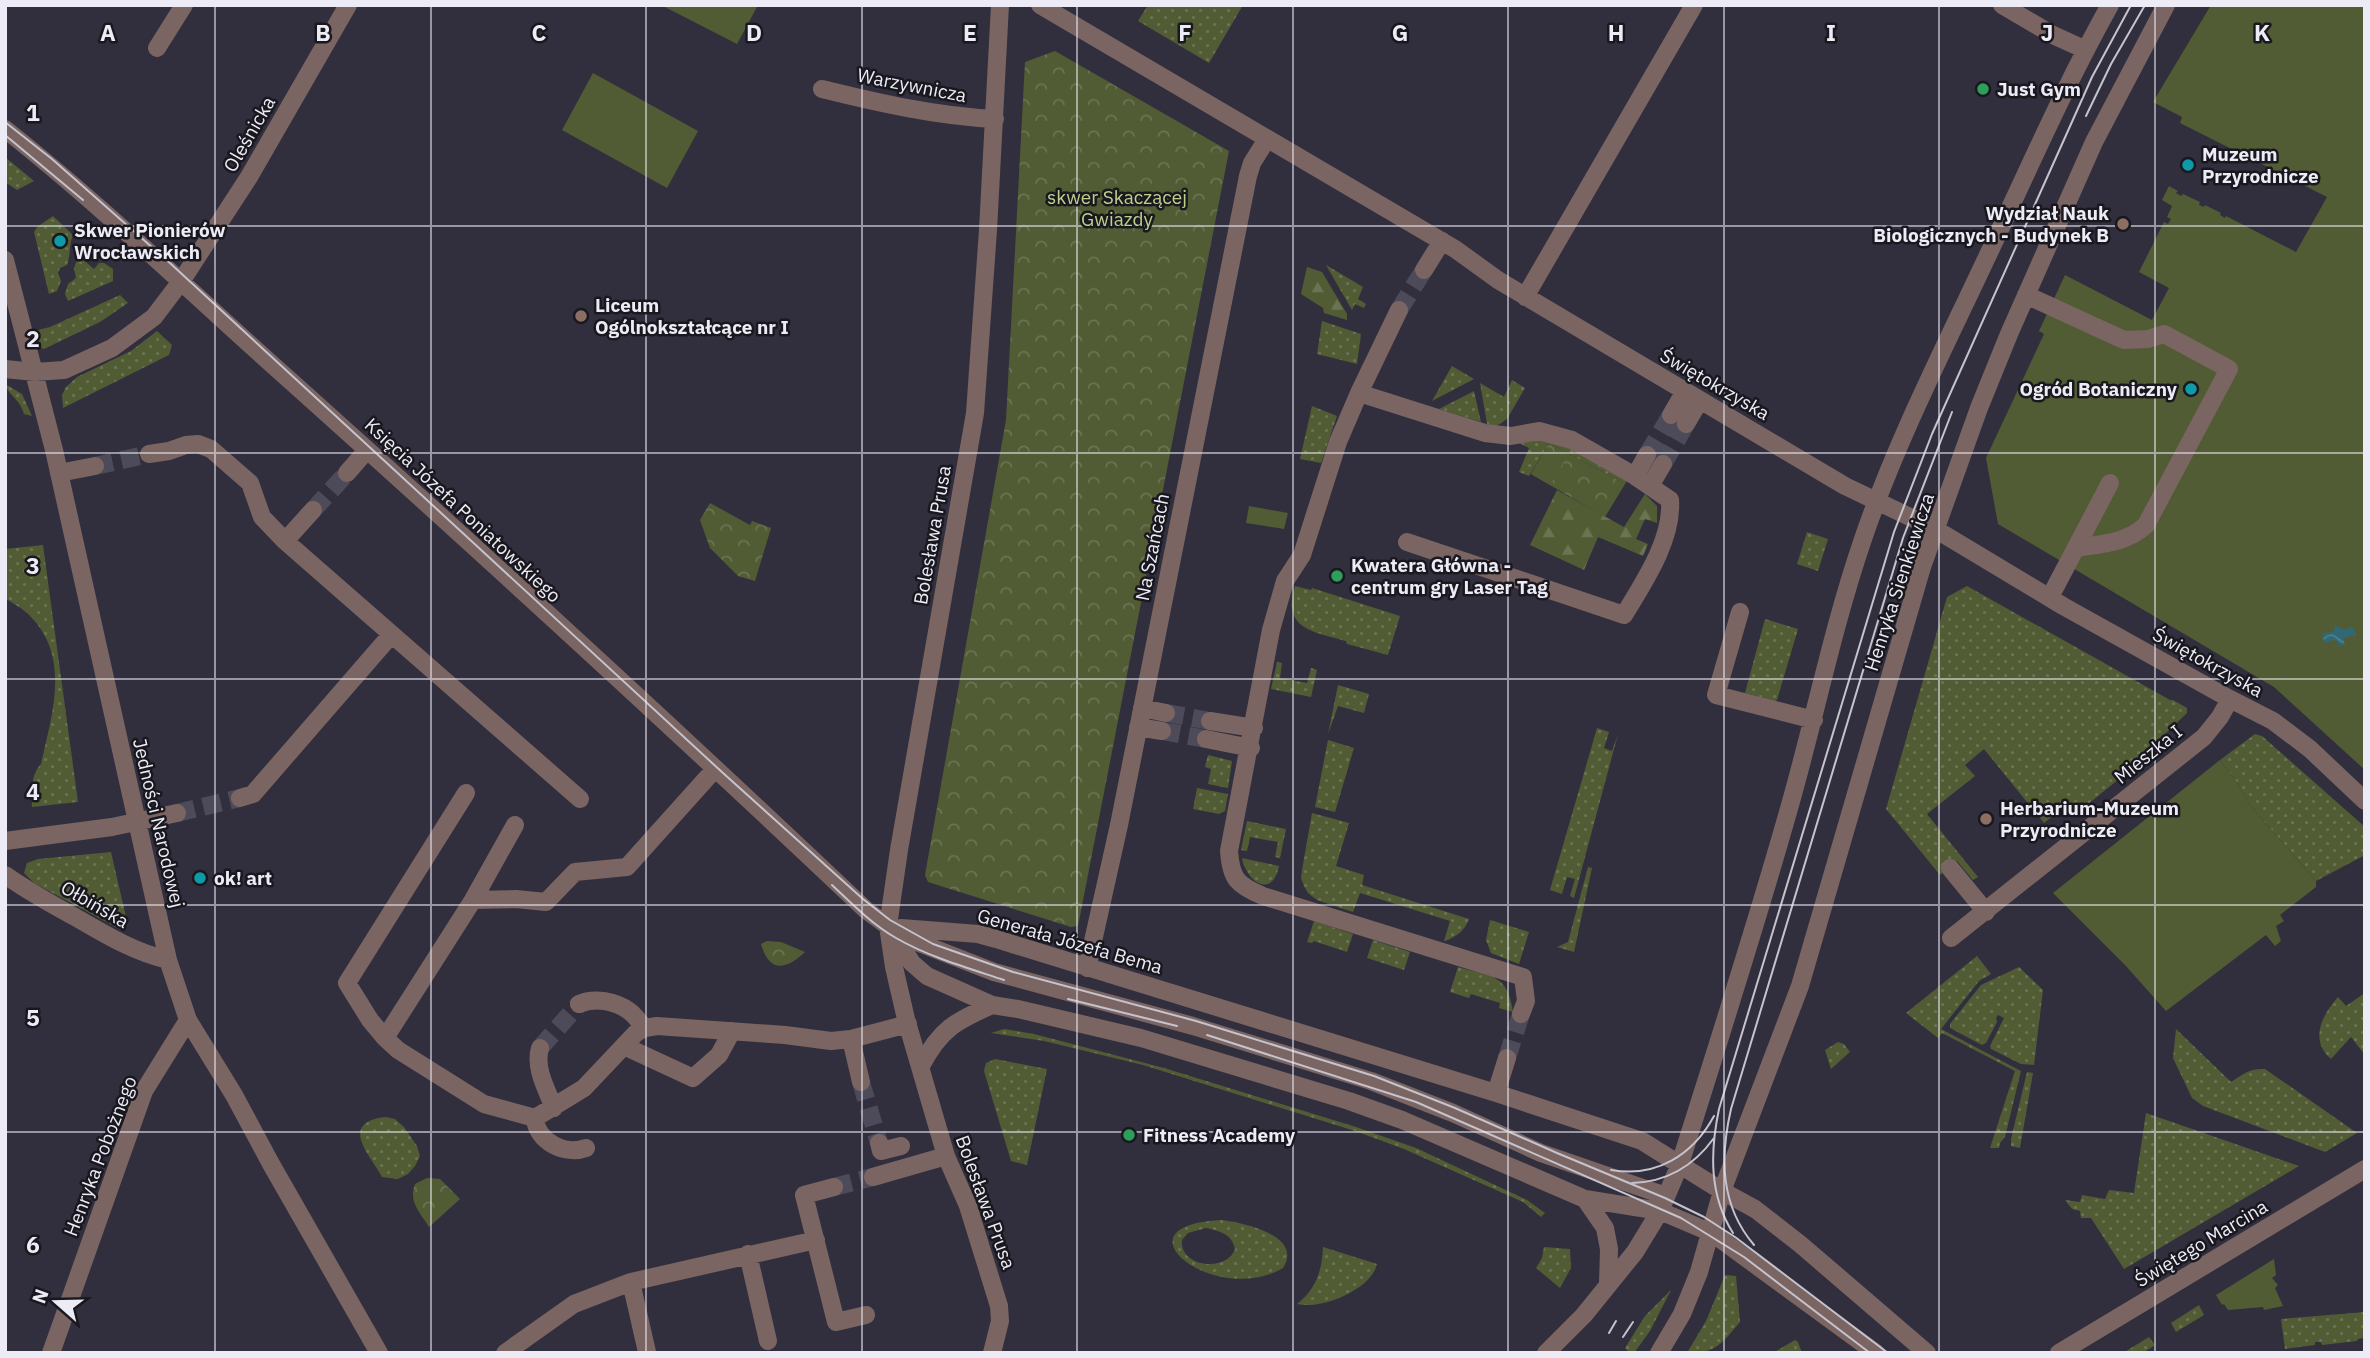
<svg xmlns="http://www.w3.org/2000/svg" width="2370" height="1358" font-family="'IBM Plex Sans',sans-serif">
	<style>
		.grass { fill: url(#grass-dots); fill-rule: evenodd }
		.forest { fill: url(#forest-firs) }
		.park { fill: url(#park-crowns) }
		.garden { fill: #515c34 }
		.water { fill: url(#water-waves) }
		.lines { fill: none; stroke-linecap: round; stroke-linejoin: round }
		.minor-tunnel { stroke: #4d4b5a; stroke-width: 18; stroke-dasharray: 18 9; stroke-linecap: butt }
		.minor { stroke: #7b6562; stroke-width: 18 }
		.tram { stroke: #c5c3ce; stroke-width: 2 }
		.grid { fill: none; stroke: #edecf6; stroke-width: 2; stroke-opacity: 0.55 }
		.leisure-dot { fill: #2e9e5b; stroke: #19181f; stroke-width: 2.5 }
		.culture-dot { fill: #0f9aa8; stroke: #19181f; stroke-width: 2.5 }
		.education-dot { fill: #8d6e63; stroke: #19181f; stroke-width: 2.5 }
		.labels { text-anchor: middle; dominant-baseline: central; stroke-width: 5; stroke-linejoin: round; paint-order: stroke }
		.street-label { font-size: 19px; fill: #edecf6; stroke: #19181f }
		.poi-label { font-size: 19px; font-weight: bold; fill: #edecf6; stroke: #19181f; text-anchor: start }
		.park-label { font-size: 19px; fill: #bdd18c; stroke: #19181f }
		.grid-label { font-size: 23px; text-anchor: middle; font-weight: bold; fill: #edecf6; stroke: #19181f; stroke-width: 5; stroke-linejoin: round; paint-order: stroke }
	</style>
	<defs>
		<pattern id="grass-dots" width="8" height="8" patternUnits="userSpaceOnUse" patternTransform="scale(1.75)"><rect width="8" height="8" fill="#515c34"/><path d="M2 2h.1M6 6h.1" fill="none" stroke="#6a7452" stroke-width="1.8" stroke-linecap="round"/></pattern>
		<pattern id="forest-firs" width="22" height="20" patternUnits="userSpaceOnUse" patternTransform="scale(1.75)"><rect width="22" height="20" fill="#515c34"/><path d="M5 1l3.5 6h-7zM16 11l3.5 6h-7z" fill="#6a7452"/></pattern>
		<pattern id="park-crowns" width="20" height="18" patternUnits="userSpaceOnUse" patternTransform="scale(1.75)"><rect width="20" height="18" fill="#515c34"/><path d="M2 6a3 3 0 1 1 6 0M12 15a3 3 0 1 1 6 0" fill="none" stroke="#6a7452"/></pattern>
		<pattern id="water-waves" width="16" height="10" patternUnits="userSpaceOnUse" patternTransform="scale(1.75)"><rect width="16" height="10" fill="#306877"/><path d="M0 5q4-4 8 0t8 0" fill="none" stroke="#4e7e8b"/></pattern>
	</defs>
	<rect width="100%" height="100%" fill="#312f3e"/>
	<!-- grass -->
	<path class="grass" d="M1148,5H1243L1209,63L1138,21Z
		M5,157L34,181L17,190L5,182Z
		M53,216L73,235C69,245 71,253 67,265L60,268L58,273L61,281L57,291L49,294L34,232L37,227Z
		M78,257H80L94,269L99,263H104L113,269V281L68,301L65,294L68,284L76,278L74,268Z
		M1326,265L1363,287L1358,299L1366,304L1364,308L1355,304L1352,310Z
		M120,295L128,303L100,322L44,349L38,347L34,331L50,327Z
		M1322,321L1361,334L1357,364L1317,354Z
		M157,331L172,345L169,355L63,408L62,395L66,387L77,377L131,351Z
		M1452,366L1474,379L1432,401Z
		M1512,380L1525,388L1507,419L1495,427L1487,424L1480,383L1504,397Z
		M5,384L22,394L32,416L24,414C20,399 8,395 5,384Z
		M1474,391L1481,422L1439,409Z
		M1312,406L1337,416L1321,463L1300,459Z
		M1525,439L1560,442L1628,479L1625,484L1549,443L1529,476L1519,472L1529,448L1517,442Z
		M1807,532L1828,539L1818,571L1797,564Z
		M43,545L78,802L32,807C32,791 30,776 41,764C52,713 72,656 28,614C22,608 12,603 5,598V549Z
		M1295,586L1311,590L1312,588L1400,616L1388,655L1347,644L1346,641C1314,632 1281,629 1295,586Z
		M1967,586L2170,700H2173L2187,708V713L2165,734L2162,750L2156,753L2152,752L2082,809L2065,806L2044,823L1984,749L1965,765L1975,776L1927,814L1978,877L1973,880L1957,861L1940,875L1886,809L1947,597Z
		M1765,619L1798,629L1777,700L1775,701L1745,693Z
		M1277,662L1282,663L1280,678L1307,683L1311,668L1317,670L1311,697L1271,689Z
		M1338,685L1369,694L1364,713L1338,706L1328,734Z
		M1597,728L1609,732L1604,748L1612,751L1618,734L1574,898L1570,896L1575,879L1567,877L1562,894L1550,890Z
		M2255,734L2262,736L2365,827V855L2316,881L2250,805L2238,784L2220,760Z
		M1328,740L1354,748L1335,812L1315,807Z
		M1208,755L1232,761L1228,788L1208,784L1211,769L1205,767Z
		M1197,788L1228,794L1225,811L1219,814L1193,809Z
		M1312,813L1349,823L1336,866L1364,875L1362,885L1469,919C1465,930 1456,938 1444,941L1450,921L1360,893L1353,912L1317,900L1308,893L1304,886L1301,878L1302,870Z
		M1247,821L1286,829L1280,858L1275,857L1278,842L1250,837L1247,851L1241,850Z
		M111,852L126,917L121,930L34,883L24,873L27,863L38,859Z
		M1242,858L1279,866C1272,900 1246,881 1242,858Z
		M1588,867L1592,868L1574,952L1557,947L1568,942Z
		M1490,920L1529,932L1519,964L1491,953L1486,940Z
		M1314,921L1353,934L1347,952L1314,941L1312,943L1307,942Z
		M1373,940L1410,952L1404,970L1367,958Z
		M1977,956L1991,974L1979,981L1941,1029L2021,1071L2005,1137L2000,1143L1999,1148H1990L2015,1071L1942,1033L1938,1038L1906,1013Z
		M1458,967C1492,977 1507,973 1513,1012L1499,1008L1500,1003L1471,994L1469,998L1450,992Z
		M2019,967L2043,990L2034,1065L2021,1064L1991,1049L1990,1046L2004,1018L1998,1015L1996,1018L1997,1022L1986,1043L1982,1045L1950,1028V1024L1981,985Z
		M2365,993V1055L2351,1037L2331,1059C2309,1040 2322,1015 2338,997L2346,1006Z
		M1004,1029L1034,1034L1164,1068L1356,1127L1416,1148L1527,1200L1545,1213L1541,1217L1523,1202L1404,1149L1355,1131L1143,1065L1044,1041L991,1033Z
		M2176,1029L2231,1082C2243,1074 2250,1068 2265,1069L2357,1133L2325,1152L2203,1106L2192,1098L2173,1058Z
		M1838,1042L1844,1044L1850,1052L1831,1069L1825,1050Z
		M995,1059L1047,1069L1027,1165L1011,1161L984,1071L986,1063Z
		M2027,1072L2033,1073L2020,1148L2011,1146V1139Z
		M2146,1113L2299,1166L2124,1269L2091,1218H2081L2080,1211L2072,1209L2065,1200L2080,1202L2082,1195L2105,1199L2109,1190L2134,1193Z
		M385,1117L395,1119L404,1127L417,1146L420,1156L415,1166L408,1174L398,1179L382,1177C370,1155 338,1123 385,1117Z
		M1222,1220C1243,1223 1304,1235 1283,1268C1216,1308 1109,1225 1222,1220ZM1206,1228C1220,1231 1232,1234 1235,1249C1227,1273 1179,1267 1182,1240L1188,1233Z
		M1323,1247L1377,1264C1371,1290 1321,1310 1297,1304C1316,1289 1322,1271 1323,1247Z
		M1544,1247L1570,1249L1571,1268L1560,1288L1536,1268L1542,1258Z
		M1725,1275L1736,1276L1740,1322C1721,1344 1717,1353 1687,1353L1706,1321Z
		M1671,1290L1650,1331L1634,1353H1630L1625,1348L1645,1316Z
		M2199,1305L2204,1315L2176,1332L2171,1323Z
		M2365,1312V1340L2363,1338L2358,1339L2357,1341L2322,1345L2321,1342H2315V1345L2285,1349L2281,1319Z
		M2149,1337L2155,1345L2143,1353H2123Z
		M1795,1340L1798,1342L1802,1353H1773Z"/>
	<!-- forest -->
	<path class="forest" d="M1307,267L1322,272L1347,314V320L1324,313L1323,308L1301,294Z
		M1557,490L1624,527L1645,494L1657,506V523L1645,519L1636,539L1648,544L1643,556L1598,537L1584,570L1530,545Z"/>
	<!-- park -->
	<path class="park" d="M1055,51L1229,151L1078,926L1071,927L928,882L925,875L1006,420L1025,62Z
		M1549,443L1625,484L1605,517L1531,474Z
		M710,503L750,525L752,521L771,528L755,581L738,576L710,548L700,520Z
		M767,941L781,942L805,952C785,971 769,972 761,944Z
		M427,1178L440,1179L460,1199L429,1227C420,1213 408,1201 415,1184Z"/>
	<!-- garden -->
	<path class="garden" d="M661,5H758L737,44Z
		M2211,5H2365V770L2274,687L1998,524L1986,458L2044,334L2039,331L2065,275L2152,320L2169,288L2139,272L2164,222L2168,224L2171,219L2167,217L2172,206L2162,200L2169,186L2178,191L2176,193L2181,196L2183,194L2200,202L2199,205L2204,207L2205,205L2221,213L2220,215L2225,218L2226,216L2296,252L2327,197L2180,123L2182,117L2153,102Z
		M593,73L698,131L667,188L562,130Z
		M1546,449L1565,460L1550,485L1531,474Z
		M1249,506L1288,513L1284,529L1246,523Z
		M2220,760L2238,784L2250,805L2316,881V887L2280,915L2284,921L2276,926L2281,941L2275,946L2266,935L2166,1011L2125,965L2053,893Z
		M2274,1259L2276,1275L2272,1278L2278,1285L2275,1288L2283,1306L2264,1310L2263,1307L2228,1310L2224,1304L2222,1305L2216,1295Z"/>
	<!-- water -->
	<path class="water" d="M2335,625L2344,630L2352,627L2356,633L2355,636H2349L2343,639L2345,644L2342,646L2338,645V641L2333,640L2325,643L2322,637L2324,633L2334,632Z"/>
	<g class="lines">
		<!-- minor-tunnel -->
		<path class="minor-tunnel" d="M1399,310L1424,270
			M1647,455L1671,415
			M1663,464L1686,424
			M95,466L149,454
			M313,510L347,473
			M1166,713L1210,721
			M1162,731L1206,739
			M177,813L240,798
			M540,1048L579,1004
			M1507,1058L1521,1014
			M861,1082L879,1143
			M834,1187L873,1177"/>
		<!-- minor -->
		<path class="minor" d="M1040,5L1455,249L1498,280L1845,486L1935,529L2063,606L2230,699L2273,721L2310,749L2365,801
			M2002,5L2053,35L2086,50
			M157,48L184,5
			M822,89C879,103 936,116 995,119
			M5,129C106,209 198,299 294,384C487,557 678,732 866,910L888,926L917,942L994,972L1193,1026L1371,1081L1453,1113L1541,1153L1666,1196
			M5,260L54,450L168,960L188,1020L234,1095L271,1164L379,1353
			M1424,270L1442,241
			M2026,295L2124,340L2148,339L2164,334L2229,369L2146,525C2127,543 2101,544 2076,548
			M1525,297L1694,5
			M1399,310L1359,393L1338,442L1302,555L1285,581L1271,630L1229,851C1231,879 1237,885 1263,896L1523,977L1526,1001L1521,1014
			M5,369L35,372L64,370L112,348L154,317L182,280L249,177L348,5
			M1359,393L1485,433L1511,436L1539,431L1572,440L1635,476L1670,500C1673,539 1644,582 1624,615L1407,542
			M1671,415L1685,391
			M1686,424L1700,400
			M149,454L169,451L186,445L198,444L211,449L250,483L262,517L285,541L580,799
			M59,473L95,466
			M347,473L367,450
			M1635,476L1647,455
			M1650,486L1663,464
			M285,541L313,510
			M2050,597L2110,483
			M1740,612L1716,695L1814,720
			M1142,708L1166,713
			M1210,721L1254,728
			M1138,727L1162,731
			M1206,739L1251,748
			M466,793L347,983L370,1020L385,1038L473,900L516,899L546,902L575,872L627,867L715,769
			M240,798L253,794L391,635
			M5,841L112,827L177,813
			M1950,868L1986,912
			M5,875C28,891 51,904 75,917C106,935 134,952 168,960
			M473,900L515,825
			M901,928L978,934L996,939L1496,1093L1642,1141L1722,1191L1755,1209L1800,1244L1927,1353
			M891,931L912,963L927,976L992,1005L1018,1009L1141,1038L1349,1101L1402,1120L1585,1199L1660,1211L1712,1233L1876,1353
			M1951,938L2204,737L2220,717L2230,699
			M1087,968L1119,825L1248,176L1252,163L1267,139
			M579,1004C594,997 616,1001 629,1011C635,1015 640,1023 645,1028
			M385,1038L398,1050L484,1104L535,1118L584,1088L636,1033L645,1028L657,1026L785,1035L831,1041L851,1039L861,1082
			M851,1039L908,1024
			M624,1046L693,1078L719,1055L732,1031
			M540,1048C534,1068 547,1090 554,1108
			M921,1066C940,1029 956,1021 992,1005
			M1496,1093L1507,1058
			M535,1118C536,1141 565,1156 586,1148
			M879,1143L881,1151L901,1146
			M873,1177L946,1156
			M834,1187L804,1195L836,1322L866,1315
			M1585,1199L1605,1228L1609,1249L1608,1283
			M748,1254L768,1341
			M631,1282L647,1352
			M51,1353L144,1091L188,1020
			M505,1353L574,1304L631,1282L816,1240
			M992,1353L1000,1321L999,1306L968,1206L946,1156L906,1019L894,967L888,926L899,850L975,413L988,230L1000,5
			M1546,1353L1584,1315L1635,1252L1660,1211L1680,1164C1716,1050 1753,935 1786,819C1813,727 1831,633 1862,542C1895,444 1943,351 1987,257C2027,173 2064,87 2110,5
			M1659,1353L1682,1314L1699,1272L1722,1191L1800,986L1922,567L1979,408L2009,334L2094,142L2166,5
			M2059,1353L2365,1169"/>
		<!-- tram -->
		<path class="tram" d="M2086,116L2111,64L2145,5
			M5,122L52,159L171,264L723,773L863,899L890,920L933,944L1013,972L1196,1021L1374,1076L1455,1108L1557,1153L1665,1198L1704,1217L1735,1237L1888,1353
			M5,135L83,200
			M832,885C852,904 872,924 896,938C929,957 968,968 1004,980
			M1068,999L1177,1026
			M1207,1035L1416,1102L1681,1218L1744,1257L1870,1353
			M1611,1170C1656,1178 1693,1155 1714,1116
			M1632,1183C1667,1182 1693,1167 1714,1138
			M1733,1233C1709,1195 1710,1152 1719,1109L1894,532L1932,434L2067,133L2092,77L2131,5
			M1754,1245C1720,1205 1720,1157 1731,1109L1903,538L1952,412
			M1609,1333L1616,1321
			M1623,1337L1633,1322"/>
	</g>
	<!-- grid -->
	<path class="grid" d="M215,5V1353M431,5V1353M646,5V1353M862,5V1353M1077,5V1353M1293,5V1353M1508,5V1353M1724,5V1353M1939,5V1353M2155,5V1353M5,226H2365M5,453H2365M5,679H2365M5,905H2365M5,1132H2365"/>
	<!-- markers -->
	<g class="leisure-dot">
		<circle cx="1983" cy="89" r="7"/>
		<circle cx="1337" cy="576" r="7"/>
		<circle cx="1129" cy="1135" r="7"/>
	</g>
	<g class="culture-dot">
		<circle cx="2188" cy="165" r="7"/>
		<circle cx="60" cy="241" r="7"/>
		<circle cx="2191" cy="389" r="7"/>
		<circle cx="200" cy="878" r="7"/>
	</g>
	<g class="education-dot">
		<circle cx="2123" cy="224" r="7"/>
		<circle cx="581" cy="316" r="7"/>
		<circle cx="1986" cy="819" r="7"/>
	</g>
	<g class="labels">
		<!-- street labels -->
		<g class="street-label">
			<text transform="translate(912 85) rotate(11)">Warzywnicza</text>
			<text transform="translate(249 134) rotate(-60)">Oleśnicka</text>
			<text transform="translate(1715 384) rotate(30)">Świętokrzyska</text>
			<text transform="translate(463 510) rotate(43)">Księcia Józefa Poniatowskiego</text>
			<text transform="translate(932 535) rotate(-80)">Bolesława Prusa</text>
			<text transform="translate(1152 547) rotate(-79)">Na Szańcach</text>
			<text transform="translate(1899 582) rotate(-72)">Henryka Sienkiewicza</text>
			<text transform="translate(2208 662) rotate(29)">Świętokrzyska</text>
			<text transform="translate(2148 754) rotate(-39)">Mieszka I</text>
			<text transform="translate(159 823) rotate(77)">Jedności Narodowej</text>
			<text transform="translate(95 904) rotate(30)">Ołbińska</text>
			<text transform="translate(1070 941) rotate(16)">Generała Józefa Bema</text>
			<text transform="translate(100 1156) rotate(-69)">Henryka Pobożnego</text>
			<text transform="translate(986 1202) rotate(70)">Bolesława Prusa</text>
			<text transform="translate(2201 1243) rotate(-31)">Świętego Marcina</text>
		</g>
		<!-- poi labels -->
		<g class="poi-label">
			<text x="1997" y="89">Just Gym</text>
			<text x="2202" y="154">Muzeum<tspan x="2202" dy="22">Przyrodnicze</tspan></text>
			<text x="2109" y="213" text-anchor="end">Wydział Nauk<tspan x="2109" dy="22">Biologicznych - Budynek B</tspan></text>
			<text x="74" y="230">Skwer Pionierów<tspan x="74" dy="22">Wrocławskich</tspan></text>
			<text x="595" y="305">Liceum<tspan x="595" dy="22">Ogólnokształcące nr I</tspan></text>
			<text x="2177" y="389" text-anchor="end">Ogród Botaniczny</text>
			<text x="1351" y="565">Kwatera Główna -<tspan x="1351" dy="22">centrum gry Laser Tag</tspan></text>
			<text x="2000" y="808">Herbarium-Muzeum<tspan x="2000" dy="22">Przyrodnicze</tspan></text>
			<text x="214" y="878">ok! art</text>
			<text x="1143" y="1135">Fitness Academy</text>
		</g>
		<!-- park labels -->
		<g class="park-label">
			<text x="1117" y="197">skwer Skaczącej<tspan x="1117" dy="22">Gwiazdy</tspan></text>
		</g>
	</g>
	<g class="grid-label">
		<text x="108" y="41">A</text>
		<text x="323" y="41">B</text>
		<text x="539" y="41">C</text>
		<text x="754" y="41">D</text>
		<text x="970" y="41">E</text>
		<text x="1185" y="41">F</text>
		<text x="1400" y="41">G</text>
		<text x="1616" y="41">H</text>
		<text x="1831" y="41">I</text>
		<text x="2047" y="41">J</text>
		<text x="2262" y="41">K</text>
		<text x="33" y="121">1</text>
		<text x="33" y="347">2</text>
		<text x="33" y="574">3</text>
		<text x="33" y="800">4</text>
		<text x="33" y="1026">5</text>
		<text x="33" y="1253">6</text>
	</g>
	<!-- border -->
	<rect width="2370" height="1358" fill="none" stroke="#edecf6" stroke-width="14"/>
	<!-- north arrow -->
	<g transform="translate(56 1302) rotate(290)" stroke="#19181f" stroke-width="5" paint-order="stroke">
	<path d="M0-5L12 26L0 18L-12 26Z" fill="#edecf6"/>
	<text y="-10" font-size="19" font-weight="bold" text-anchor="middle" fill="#edecf6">N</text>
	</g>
</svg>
